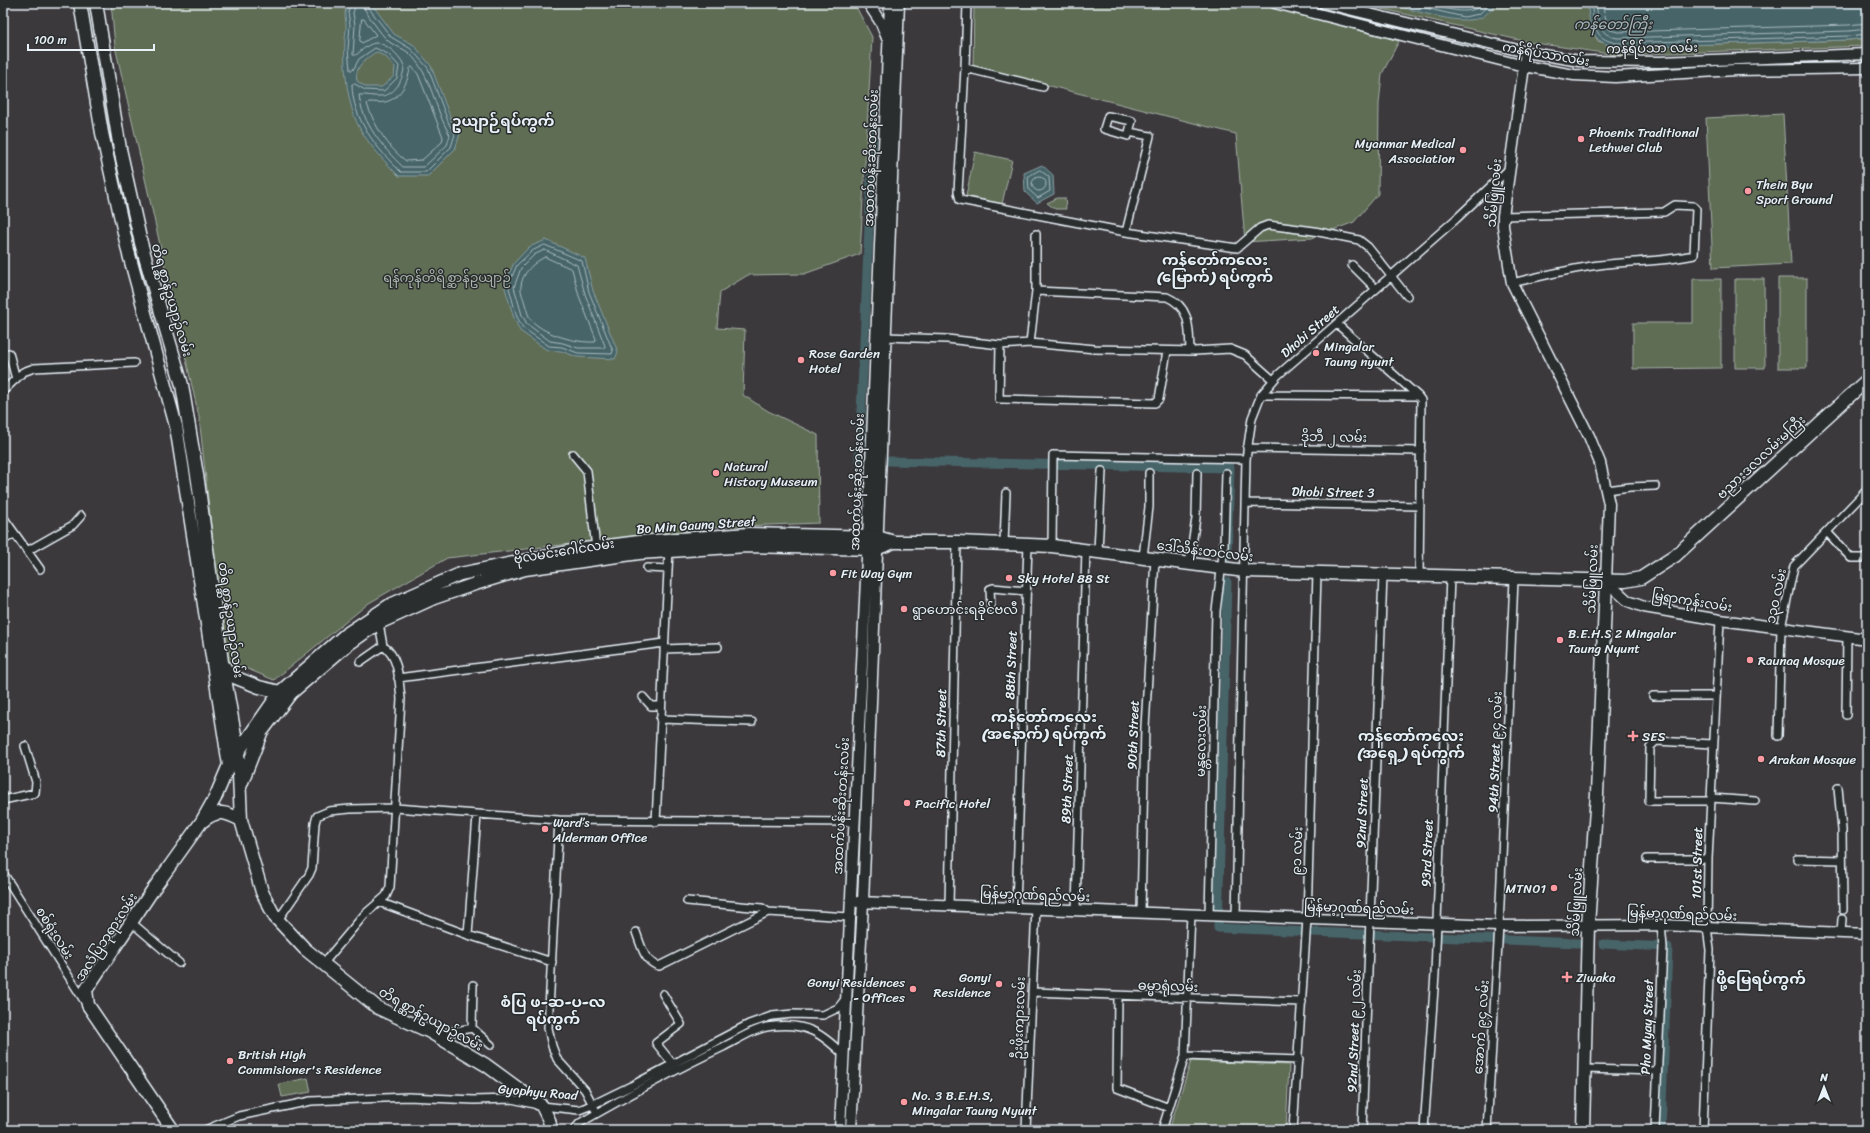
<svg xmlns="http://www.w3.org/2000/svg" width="1870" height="1133" font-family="Sriracha,'Noto Sans Myanmar',sans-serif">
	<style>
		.green { fill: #606d54; stroke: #a4afa6 }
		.water { fill: #476569; stroke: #879da2; fill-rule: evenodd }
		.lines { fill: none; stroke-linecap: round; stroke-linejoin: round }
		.shore { stroke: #a8b9bf; stroke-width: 1 }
		.canal { stroke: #476569; stroke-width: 9 }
		.street-casing { stroke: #e8f1f8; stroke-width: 10 }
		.secondary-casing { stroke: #e8f1f8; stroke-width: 13 }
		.primary-casing { stroke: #e8f1f8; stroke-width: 15 }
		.street { stroke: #2a2d2e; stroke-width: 7 }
		.secondary { stroke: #2a2d2e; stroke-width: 10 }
		.primary { stroke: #2a2d2e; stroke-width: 12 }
		.poi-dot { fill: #ff9aa2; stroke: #2a2d2e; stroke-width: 1.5 }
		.labels { text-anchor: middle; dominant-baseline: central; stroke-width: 3; stroke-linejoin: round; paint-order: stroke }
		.street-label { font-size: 13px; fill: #e8f1f8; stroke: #2a2d2e }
		.poi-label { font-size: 13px; fill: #e8f1f8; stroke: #2a2d2e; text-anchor: start }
		.park-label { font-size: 13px; fill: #abb6ae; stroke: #2a2d2e }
		.water-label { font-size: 14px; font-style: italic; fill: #a8b9bf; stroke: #2a2d2e }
		.quarter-label { font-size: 15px; font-weight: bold; fill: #e8f1f8; stroke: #2a2d2e }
	</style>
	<rect width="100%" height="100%" fill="#3c393d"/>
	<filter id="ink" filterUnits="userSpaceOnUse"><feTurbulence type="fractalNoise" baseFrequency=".025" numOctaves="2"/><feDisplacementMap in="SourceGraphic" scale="8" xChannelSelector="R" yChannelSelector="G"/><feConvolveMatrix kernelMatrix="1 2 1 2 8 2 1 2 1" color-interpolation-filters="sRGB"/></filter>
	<g filter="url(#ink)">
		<!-- green -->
		<path class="green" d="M111,3H854L872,37L860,254L804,274L748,275L720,292L717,328L745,330L743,395L768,411L818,435L819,523L719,527L447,558L369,603L274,680L226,660L199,417L115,46Z
			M974,3H1256L1399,41L1382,74L1379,104L1378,194L1354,222L1312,238L1245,242L1236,134L973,66Z
			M1356,3H1387L1426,13L1489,11L1496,3H1587L1594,34L1598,41L1617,47L1849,40L1867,38V46L1617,55L1528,42Z
			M1783,114L1791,264L1713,268L1706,118Z
			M975,152L1012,160L1002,204L966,196Z
			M1057,198H1065L1066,209H1055L1047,203Z
			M1778,278H1807V368H1778Z
			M1693,279H1721V368L1633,369V323H1693Z
			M1735,279H1764L1765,368H1735Z
			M1191,1061L1289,1065L1286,1130H1169Z
			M308,1078L311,1092L282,1097L279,1084Z"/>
		<!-- water -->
		<path class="water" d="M348,3H369L373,6L394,34L414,45L431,66L452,122L460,134L455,149L428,176H399C385,162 372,148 362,132C346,107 342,58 346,30C347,18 342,16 348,3ZM376,52L386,57L395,67L394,76L382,87H366L357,81C354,67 365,59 376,52Z
			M1387,3H1496C1491,9 1487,15 1480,18C1459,26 1410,9 1387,3Z
			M1587,3H1867V38L1849,40L1617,47C1589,42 1591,27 1587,3Z
			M1042,165L1053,175L1054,194L1037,203L1025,192L1024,173Z
			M546,240L585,258L593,291L618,352L615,359L577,357L561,351L547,350L520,331L514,318L505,288L507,278L514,263L529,247Z"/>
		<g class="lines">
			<!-- shore -->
			<path class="shore" d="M351,3L348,12L350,25L348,49L350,70H353L359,59L375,48L388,54L399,66L397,78L384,91L365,90L355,84H352C352,119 377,149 401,172H426L451,147L455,134L449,124L428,68L411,49L391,37L368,7L367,3
				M356,3L353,13L355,25L353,55H356C361,51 368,44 375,43C385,42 401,56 404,66C404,78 395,96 381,96C374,97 365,94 359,95C362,123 383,148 403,167H424L447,145L450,135C434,109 432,75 409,53C403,48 394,46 388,41C382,35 363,10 362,3
				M1404,3L1464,17L1479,14L1491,3
				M1425,3C1442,7 1470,19 1484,3
				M1591,3C1595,24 1592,39 1617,43L1849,36L1867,34
				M1596,3C1599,21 1597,34 1617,38L1849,31L1867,29
				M1602,3L1608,28L1610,30L1618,32L1848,25L1867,23
				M362,19H364L376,35L362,43L360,41Z
				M412,67L418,74L443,137L442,142L422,160L406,161C388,148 374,125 367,104L369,102C374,102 380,103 385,102C400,99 408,82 410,69Z
				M1040,170L1049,177L1050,191L1038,198L1029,190L1028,177Z
				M1032 184a7 7 0 1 1 14 0a7 7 0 1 1-14 0Z
				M545,245L582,261L589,292L613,351L612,354L578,353L562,347L549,346L523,328L517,317L509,288L511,279L517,265L532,251Z
				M545,250L577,265L585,294L605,346L604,348H578L563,343L550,341L527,324L522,315L514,287L521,268L534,255Z
				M545,257L572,269L579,296L596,339L595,342C576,343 546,335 532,321C528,317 527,310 525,304C524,299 520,292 521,286C522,273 534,262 545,257Z"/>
			<!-- canal -->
			<path class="canal" d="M864,460H859L874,108
				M888,461L1230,468L1227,557
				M1227,582L1218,928L1578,943
				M1603,944L1668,947L1661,1130"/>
			<!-- street casing -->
			<g class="street-casing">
				<path id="street" d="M967,3L965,68L958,192L960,200L1126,232L1237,248L1260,228L1268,225L1314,231L1359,240L1368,247L1407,296
					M965,68L1043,87
					M1108,116L1132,121L1128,136L1104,129Z
					M1503,216L1664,212L1675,205L1693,206L1696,209L1694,255C1663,262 1631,261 1599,265C1569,269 1541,276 1512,283
					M1126,232L1150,136L1129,132
					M1352,265L1376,289
					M1036,291L1167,297C1191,307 1189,329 1190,351
					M1337,324L1418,396L1421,400L1419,576
					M885,337L947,339L1000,345
					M1030,343L1036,291V234
					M1167,351L1159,399L1155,403L999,399L1000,345L1030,343L1095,349L1195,351L1230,349L1245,355L1273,380
					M9,353L16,379
					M3,391L23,372L34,368L134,363
					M1261,395L1418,396
					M1247,448L1421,451
					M573,454L587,471L596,548
					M1607,490L1630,487L1655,486
					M1245,503L1420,506
					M3,517L40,569
					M1827,532L1851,558H1867
					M3,540L14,534
					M1004,543L1006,493
					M1052,546L1053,455L1246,459
					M27,551L73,525L81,516
					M1098,551L1102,471
					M1143,557L1149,507V473
					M1189,564L1196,518L1197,473
					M647,568L668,569
					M991,608L990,589L993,588L1026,591
					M664,649L718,647
					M360,662L383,646
					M398,678L664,643
					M1653,696H1716
					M643,697L651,706H661
					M1846,715L1847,637
					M660,719L752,722
					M1778,736L1781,628L1794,566L1867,490
					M1838,788L1842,830L1843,910
					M1711,798L1755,801
					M3,800L35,793L36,782L25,746
					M1711,801H1649L1650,747L1656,741L1713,744
					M559,820L548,1028L552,1046L557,1059L585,1090L597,1113
					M656,822L669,550
					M1647,859H1708
					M1797,859L1842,860
					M3,873L85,1002
					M687,901L762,908L768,912
					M379,902L468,935L552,962
					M949,905L957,542
					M1016,907L1028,544
					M1076,910L1086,549
					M1141,912L1145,727L1155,559
					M1209,915L1216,611L1224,547L1226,473
					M1236,916L1246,459L1252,418L1261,395L1278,375L1456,219L1509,169
					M278,920L309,875L312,868L315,823L317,816L329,811L350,809L395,808L559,820L854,822
					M131,922L179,963
					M636,932C641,945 644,962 659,966L768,912L849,917
					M1841,933L1842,919
					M468,935L477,815
					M323,964L364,915L386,896L390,887L401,699C399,681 399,656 383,646L379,623
					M1032,992L1302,1002
					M663,994L681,1024L656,1043L672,1063
					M1118,996L1117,1088L1169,1108
					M472,1028L473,985
					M435,1035L472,1028L491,1045
					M1185,1056L1299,1060
					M1585,1069L1657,1071
					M205,1130L239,1116L311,1101L408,1097L474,1100L512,1099L542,1106L579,1110L592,1105L631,1086L749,1024L772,1016L793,1014L823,1015L838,1008L846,998
					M574,1130L580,1123C627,1096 674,1070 723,1047C739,1039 756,1027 774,1026C807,1023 821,1033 844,1055
					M1026,1130L1036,908
					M1162,1130L1185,1056L1191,914
					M1293,1130L1307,919L1317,573
					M1362,1130L1383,575
					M1424,1130L1435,974L1450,577
					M1487,1130L1499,926L1514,579
					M1655,1130L1663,947L1661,925
					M1703,1130L1710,950L1707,927L1708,859L1720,620"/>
			</g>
			<!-- secondary casing -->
			<g class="secondary-casing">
				<path id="secondary" d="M868,3L881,23L887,38
					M1275,3L1524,66L1574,75L1615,77L1735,70L1867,68
					M1324,3L1526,52L1580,61L1660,62L1867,54
					M1526,52L1503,216V226L1510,271L1512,283L1589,436L1600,463L1609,504L1606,581L1628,601L1644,607L1720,620L1867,639
					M858,902L1499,926L1661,925L1867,934
					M840,1130L868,537L890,3
					M851,1130L863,902L899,3"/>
			</g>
			<!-- primary casing -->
			<g class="primary-casing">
				<path id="primary" d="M80,3L102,133L128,251L176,426L229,765
					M96,3L120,149L141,243L182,385L198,481L222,662L238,752L241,820L262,892L275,917L305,949L378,1008L430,1032L486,1065L542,1106L549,1120L551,1130
					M224,666L229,675L259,687L280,692
					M263,730L291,693L347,645L364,633L379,623L434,598L475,584L525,569L639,553L747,546L876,549L894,542
					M240,787L261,733
					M203,821C217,809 226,812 241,820
					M173,1130L88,1005L86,990L152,891L202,821L215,798L229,765L280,692L345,635L390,605L460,574L577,550L639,542L749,534L877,537L894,542H957L1052,546L1245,571L1625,581L1641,578L1675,556L1867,380
					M1583,1130L1588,925L1597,794L1606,581"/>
			</g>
			<!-- street -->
			<use href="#street" class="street"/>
			<!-- secondary -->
			<use href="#secondary" class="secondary"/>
			<!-- primary -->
			<use href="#primary" class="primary"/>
		</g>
	</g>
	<!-- markers -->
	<g class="poi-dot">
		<circle cx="1581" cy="139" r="4"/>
		<circle cx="1463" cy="150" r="4"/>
		<circle cx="1748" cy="191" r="4"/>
		<circle cx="1316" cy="353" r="4"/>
		<circle cx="801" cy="360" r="4"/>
		<circle cx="716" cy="473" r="4"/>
		<circle cx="833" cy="573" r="4"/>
		<circle cx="1009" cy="578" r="4"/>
		<circle cx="904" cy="609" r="4"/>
		<circle cx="1560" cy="640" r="4"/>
		<circle cx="1750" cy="660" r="4"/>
		<path d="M1631 730h4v4h4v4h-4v4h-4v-4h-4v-4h4z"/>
		<circle cx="1761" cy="759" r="4"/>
		<circle cx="907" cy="803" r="4"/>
		<circle cx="545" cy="829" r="4"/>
		<circle cx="1554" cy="888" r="4"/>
		<path d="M1565 971h4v4h4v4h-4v4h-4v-4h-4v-4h4z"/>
		<circle cx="999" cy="984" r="4"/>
		<circle cx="913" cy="989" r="4"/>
		<circle cx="230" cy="1061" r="4"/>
		<circle cx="904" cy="1102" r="4"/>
	</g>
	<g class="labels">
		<!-- street labels -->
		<g class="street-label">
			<text transform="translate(1652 48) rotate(-1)">ကန်ရိပ်သာ လမ်း</text>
			<text transform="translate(1546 54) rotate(10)">ကန်ရိပ်သာလမ်း</text>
			<text transform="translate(871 158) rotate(-88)">အထက်ပန်းဆိုးတန်းလမ်း</text>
			<text transform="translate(1494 193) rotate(-85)">သိမ်ဖြူလမ်း</text>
			<text transform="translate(172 300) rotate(74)">တိရစ္ဆာန်ဥယျာဉ်လမ်း</text>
			<text transform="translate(1310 331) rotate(-41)">Dhobi Street</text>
			<text transform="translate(1334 437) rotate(1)">ဒိုဘီ ၂ လမ်း</text>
			<text transform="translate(1761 457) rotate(-43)">ဗညားဒလလမ်းမကြီး</text>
			<text transform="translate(857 482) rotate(-88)">အထက်ပန်းဆိုးတန်းလမ်း</text>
			<text transform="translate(1333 492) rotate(1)">Dhobi Street 3</text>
			<text transform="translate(696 525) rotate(-4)">Bo Min Gaung Street</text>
			<text transform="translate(564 551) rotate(-9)">ဗိုလ်မင်းဂေါင်လမ်း</text>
			<text transform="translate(1205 551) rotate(7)">ဒေါ်သိန်းတင်လမ်း</text>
			<text transform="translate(1592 579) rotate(-88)">သိမ်ဖြူလမ်း</text>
			<text transform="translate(1776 596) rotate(-78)">၁၃၀ လမ်း</text>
			<text transform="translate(1692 601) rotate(9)">မြရာကုန်းလမ်း</text>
			<text transform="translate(231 620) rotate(82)">တိရစ္ဆာန်ဥယျာဉ်လမ်း</text>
			<text transform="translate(1011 665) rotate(-88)">88th Street</text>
			<text transform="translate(941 723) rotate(-89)">87th Street</text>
			<text transform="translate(1133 735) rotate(-88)">90th Street</text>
			<text transform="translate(1201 741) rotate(-89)">မန္တလေးလမ်း</text>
			<text transform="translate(1495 752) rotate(-88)">94th Street ၉၄ လမ်း</text>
			<text transform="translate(1067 789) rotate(-88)">89th Street</text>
			<text transform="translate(841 806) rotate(-87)">အထက်ပန်းဆိုးတန်းလမ်း</text>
			<text transform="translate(1362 813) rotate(-88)">92nd Street</text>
			<text transform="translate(1297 851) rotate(-88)">၉၁ လမ်း</text>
			<text transform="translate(1427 853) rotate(-88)">93rd Street</text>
			<text transform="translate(1697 863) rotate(-89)">101st Street</text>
			<text transform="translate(1035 895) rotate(2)">မြန်မာ့ဂုဏ်ရည်လမ်း</text>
			<text transform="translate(1576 902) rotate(-87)">သိမ်ဖြူလမ်း</text>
			<text transform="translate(1359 908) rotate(2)">မြန်မာ့ဂုဏ်ရည်လမ်း</text>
			<text transform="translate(1682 914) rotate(2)">မြန်မာ့ဂုဏ်ရည်လမ်း</text>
			<text transform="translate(55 933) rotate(58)">စစ်ရုံးလမ်း</text>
			<text transform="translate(106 937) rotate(-57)">အလံပြဘုရားလမ်း</text>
			<text transform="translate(1168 986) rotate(2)">ဓမ္မာရုံလမ်း</text>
			<text transform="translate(1019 1018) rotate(-88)">ဦးဖိုးကျားလမ်း</text>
			<text transform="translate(431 1019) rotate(29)">တိရစ္ဆာန်ဥယျာဉ်လမ်း</text>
			<text transform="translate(1481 1027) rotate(-86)">အောက် ၉၄ လမ်း</text>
			<text transform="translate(1647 1027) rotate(-88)">Pho Myay Street</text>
			<text transform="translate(1354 1031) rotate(-88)">92nd Street ၉၂ လမ်း</text>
			<text transform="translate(538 1092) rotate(5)">Gyophyu Road</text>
		</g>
		<!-- poi labels -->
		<g class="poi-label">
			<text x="1589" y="132">Phoenix Traditional<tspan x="1589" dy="15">Lethwei Club</tspan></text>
			<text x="1455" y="143" text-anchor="end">Myanmar Medical<tspan x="1455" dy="15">Association</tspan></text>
			<text x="1756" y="184">Thein Byu<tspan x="1756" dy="15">Sport Ground</tspan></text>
			<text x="1324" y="346">Mingalar<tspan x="1324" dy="15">Taung nyunt</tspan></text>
			<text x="809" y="353">Rose Garden<tspan x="809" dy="15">Hotel</tspan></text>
			<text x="724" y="466">Natural<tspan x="724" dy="15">History Museum</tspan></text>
			<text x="841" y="573">Fit Way Gym</text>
			<text x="1017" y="578">Sky Hotel 88 St</text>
			<text x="912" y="609">ရွာဟောင်းရခိုင်ဗလီ</text>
			<text x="1568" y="633">B.E.H.S 2 Mingalar<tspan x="1568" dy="15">Taung Nyunt</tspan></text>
			<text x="1758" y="660">Raunaq Mosque</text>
			<text x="1642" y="736">SES</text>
			<text x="1769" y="759">Arakan Mosque</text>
			<text x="915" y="803">Pacific Hotel</text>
			<text x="553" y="822">Ward’s<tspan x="553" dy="15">Alderman Office</tspan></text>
			<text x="1546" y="888" text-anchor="end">MTN01</text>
			<text x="991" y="977" text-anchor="end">Gonyi<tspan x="991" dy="15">Residence</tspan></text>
			<text x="1576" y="977">Ziwaka</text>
			<text x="905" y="982" text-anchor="end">Gonyi Residences<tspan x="905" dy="15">- Offices</tspan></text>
			<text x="238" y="1054">British High<tspan x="238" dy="15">Commisioner's Residence</tspan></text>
			<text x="912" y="1095">No. 3 B.E.H.S,<tspan x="912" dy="15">Mingalar Taung Nyunt</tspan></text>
		</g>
		<!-- park labels -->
		<g class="park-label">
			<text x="447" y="277">ရန်ကုန်တိရိစ္ဆာန်ဥယျာဉ်</text>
		</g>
		<!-- water labels -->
		<g class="water-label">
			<text x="1613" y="24">ကန်တော်ကြီး</text>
		</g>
		<!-- quarter labels -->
		<g class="quarter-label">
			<text x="503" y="121">ဥယျာဉ်ရပ်ကွက်</text>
			<text x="1215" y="260">ကန်တော်ကလေး<tspan x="1215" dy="17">(မြောက်) ရပ်ကွက်</tspan></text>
			<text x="1044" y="717">ကန်တော်ကလေး<tspan x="1044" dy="17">(အနောက်) ရပ်ကွက်</tspan></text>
			<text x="1411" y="736">ကန်တော်ကလေး<tspan x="1411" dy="17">(အရှေ့) ရပ်ကွက်</tspan></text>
			<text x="1761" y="979">ဖို့မြေရပ်ကွက်</text>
			<text x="553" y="1002">စံပြ ဖ-ဆ-ပ-လ<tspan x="553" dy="17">ရပ်ကွက်</tspan></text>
		</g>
	</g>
	<!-- margin -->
	<rect width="1870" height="1133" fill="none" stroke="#2a2d2e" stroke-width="16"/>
	<rect x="8" y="8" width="1854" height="1117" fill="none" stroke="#e8f1f8" stroke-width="1.5" filter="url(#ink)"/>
	<!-- north arrow -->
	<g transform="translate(1824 1087)" stroke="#2a2d2e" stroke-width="3" paint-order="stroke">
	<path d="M0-3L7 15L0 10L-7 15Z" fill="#e8f1f8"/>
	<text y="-6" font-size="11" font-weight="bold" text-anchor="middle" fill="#e8f1f8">N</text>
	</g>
	<!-- scale -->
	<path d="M28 44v6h126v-6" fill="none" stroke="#e8f1f8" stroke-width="2"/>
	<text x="34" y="44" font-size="12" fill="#e8f1f8" stroke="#2a2d2e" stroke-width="3" paint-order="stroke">100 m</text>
</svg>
